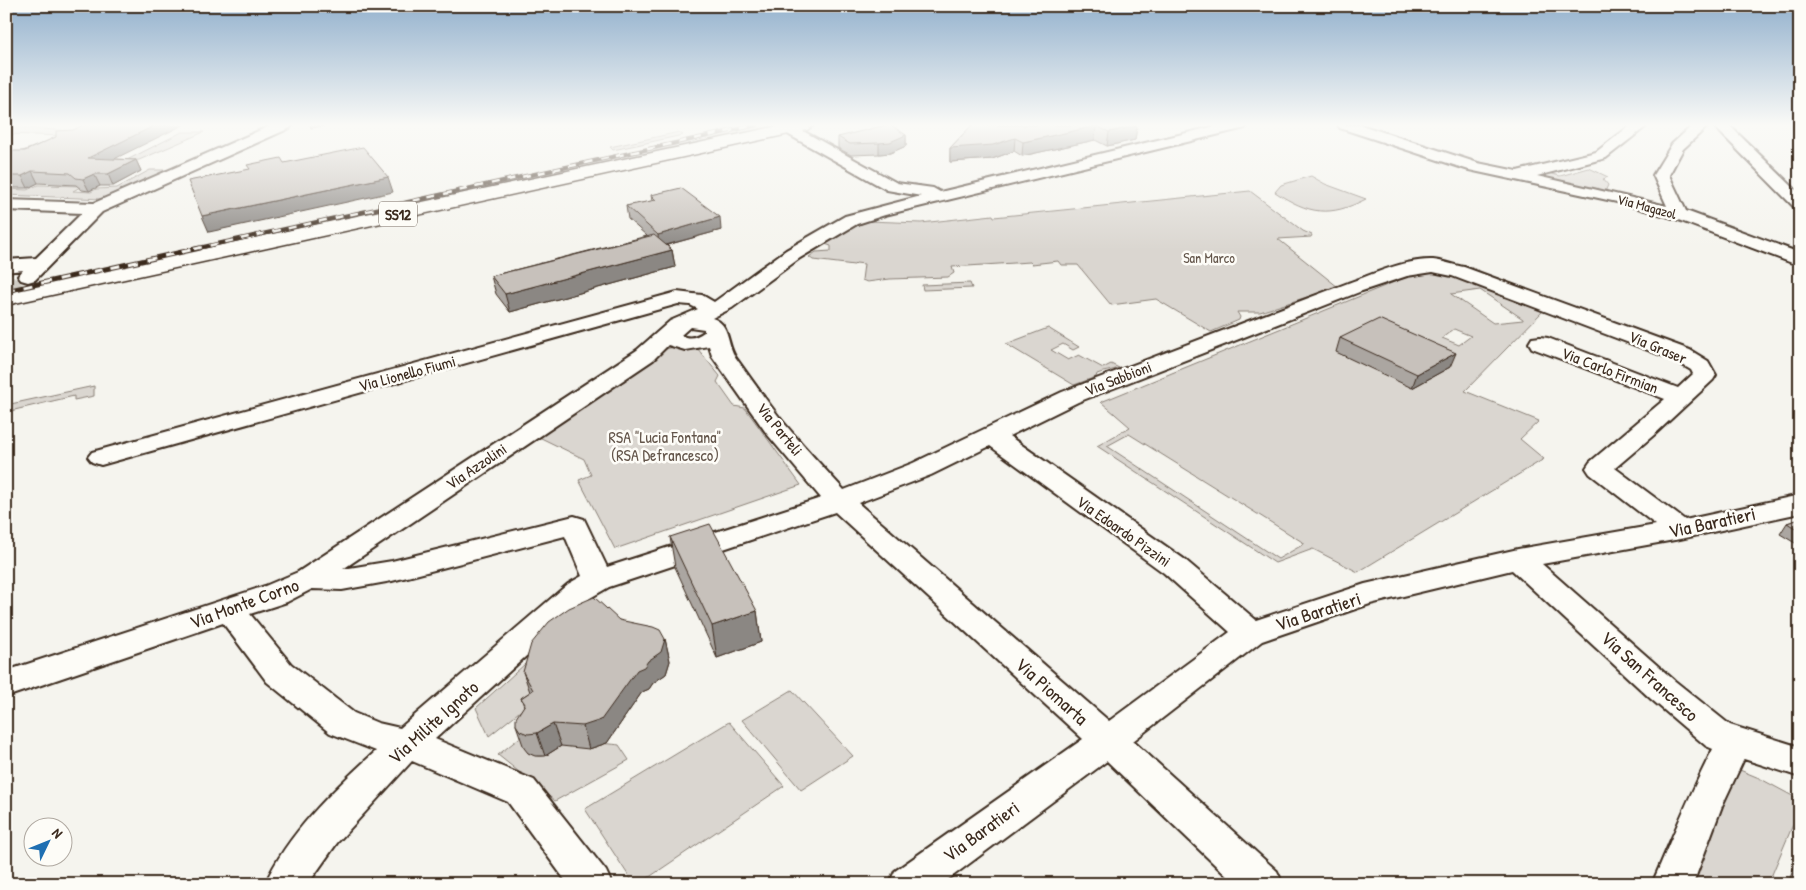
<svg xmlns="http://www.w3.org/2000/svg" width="1806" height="890" font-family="'Patrick Hand',sans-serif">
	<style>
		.green { fill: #dad6d0; stroke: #8a8077; fill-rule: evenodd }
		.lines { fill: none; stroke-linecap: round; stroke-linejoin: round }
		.minor-tunnel { stroke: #d0ccc4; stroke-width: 21; stroke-dasharray: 21 11; stroke-linecap: butt }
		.minor-casing { stroke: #3b2a1e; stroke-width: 4 }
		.major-casing { stroke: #3b2a1e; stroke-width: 3 }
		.minor { fill: #fdfcf7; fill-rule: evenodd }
		.major { fill: #fdfcf7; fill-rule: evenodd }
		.rail-far1-casing { stroke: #3b2a1e; stroke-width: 4 }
		.rail-casing { stroke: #3b2a1e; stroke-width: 5 }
		.rail-far1 { stroke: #fdfcf7; stroke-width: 2.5; stroke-dasharray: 8; stroke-linecap: butt }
		.rail { stroke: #fdfcf7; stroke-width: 3; stroke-dasharray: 9; stroke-linecap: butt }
		.wall { fill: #aba6a1; stroke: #3b2a1e }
		.shaded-wall { fill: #8b8783; stroke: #3b2a1e }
		.building { fill: #c7c1bb; stroke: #3b2a1e }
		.labels { text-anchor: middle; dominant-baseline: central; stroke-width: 5; stroke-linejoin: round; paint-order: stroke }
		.far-street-label { font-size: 14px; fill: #3b2a1e; stroke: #fdfcf7 }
		.far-park-label { font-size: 14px; fill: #63554a; stroke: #fdfcf7 }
		.shield { fill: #fdfcf7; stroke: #75695f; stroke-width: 1 }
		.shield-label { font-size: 15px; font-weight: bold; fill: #3b2a1e }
		.street-label { font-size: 16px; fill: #3b2a1e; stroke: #fdfcf7 }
		.park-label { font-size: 16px; fill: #63554a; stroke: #fdfcf7 }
		.near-street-label { font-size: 19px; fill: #3b2a1e; stroke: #fdfcf7 }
	</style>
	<rect width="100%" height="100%" fill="#f5f4ee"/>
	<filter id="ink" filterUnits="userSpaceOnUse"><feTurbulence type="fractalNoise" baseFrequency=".02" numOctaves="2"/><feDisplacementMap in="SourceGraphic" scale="10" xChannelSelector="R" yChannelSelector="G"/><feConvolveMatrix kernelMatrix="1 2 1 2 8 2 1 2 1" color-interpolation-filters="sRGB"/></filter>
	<g filter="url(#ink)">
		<!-- green -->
		<path class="green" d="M25,125H30L25,128L87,132L6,157L63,136L6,134V128H18Z
			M765,125H789L314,225Z
			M182,132H204L139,160L125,161Z
			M679,132L683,135L613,150L610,147Z
			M1589,168L1608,177L1603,179L1608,185L1605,192L1548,179L1545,175L1548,173L1560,176Z
			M150,170H167L103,199L6,195V189L27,190L38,185L82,186L73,191L91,192L96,189L117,188Z
			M1311,176L1325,184L1366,199C1329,218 1309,214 1275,192L1281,185Z
			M1250,191L1303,231L1312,235L1311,237L1278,239L1338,287L1260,312H1237L1240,317L1239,320L1211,332L1156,299L1111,305L1078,265H1061L1058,261L1032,264L1030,262L952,267L954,273L948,277L890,279L867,282L862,280L864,264L856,263L854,265L813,260L809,257L816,252L831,251V246L825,244L847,230L868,221L921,223L993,215L994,217Z
			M1428,271L1449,274L1545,309L1465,391L1539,421L1520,439L1544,459L1358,572L1313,549L1275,563L1097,446L1130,427L1101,402L1409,276ZM1480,290L1523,319V320L1493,323L1451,294ZM1454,329L1471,336L1459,345L1442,338ZM1129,434L1304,543V544L1278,559L1107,446Z
			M970,283L972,288L923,290L922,285Z
			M1048,328L1079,347L1073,350L1063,344L1051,350L1068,360L1079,355L1103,368L1111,364L1119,368C1111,371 1104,371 1097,374L1096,377L1074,385L1006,344Z
			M681,345L697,348L720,376L717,382L734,406L745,408L801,485L615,549L579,480L591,475L584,459L539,437L666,349Z
			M94,386V396L74,400V396L6,412V405Z
			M564,629L534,700L489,736L476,708Z
			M792,690L853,756L801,790L742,720Z
			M729,722L784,786L639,884H634L585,809Z
			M533,727L528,753C546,761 547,753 560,746C569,742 608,743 619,745L629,760L555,801L498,755Z
			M1735,768L1759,778L1800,800V808L1768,884H1678Z"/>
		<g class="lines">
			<!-- minor-tunnel -->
			<path class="minor-tunnel" d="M6,298L28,276"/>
			<!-- minor casing -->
			<g class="minor-casing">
				<path id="minor" d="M272,125H292L290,128L102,212L35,280L28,282L21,280L18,276L23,270L6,272V260L36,258L82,213L6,210V200L94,203Z
					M786,125L794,126L897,183L933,188L940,192L1220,125H1247L1245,128L885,215L857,224L800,258L732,308L712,318C731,324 726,344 736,358C752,380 767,402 784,423C803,446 824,468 844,490L913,463L1062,392L1348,283C1374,274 1405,259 1433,260C1443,261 1454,265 1464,267L1690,350L1708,361L1716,375L1713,380L1655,434L1615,468L1685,520L1800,495V513L1680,539L1542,564L1675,681L1730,725L1800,747V777L1744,759L1722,806L1693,884H1652C1672,838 1690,793 1713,749L1706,746L1651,699L1512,570L1370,604L1262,641L1133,741L1277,871L1283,884H1235L1107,761L942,884H889L895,871L1083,739L835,512L609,587L590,598L435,739L534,780L606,871L612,884H568L508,802L412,761L337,843L308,884H265C287,834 336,787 376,751L330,733L267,682L223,623L6,697V671L265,586L298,572L637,350L670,321L698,309L690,305L678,304L101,465L92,462L88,457L92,452L677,292L702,295L714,302L786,250L845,216L921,196L887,190L784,132L782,129ZM1433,272L1452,276L1674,360L1691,370L1693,374L1678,388L1548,338L1540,337L1532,338L1529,343L1532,348L1665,399L1590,462L1586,468L1590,474L1656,525L1518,549L1365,584L1256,620L1184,559L1009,436L1078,402L1362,291L1407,276ZM690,327L704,329V332C697,337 689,340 681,335ZM668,345L685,350L709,346L712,356L767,434L821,498L607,567L584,519L574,516L392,561L343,569L653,360ZM990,446L1164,573L1230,632L1109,721L858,503L931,475ZM565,536L582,576L568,584L400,728L378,723L354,713L291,664L250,614L287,602L312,589L342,590L392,581Z
					M1338,125H1361L1478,163L1517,171L1596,152L1631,125H1648L1606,158L1537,176L1667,206L1653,175L1672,144L1693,125H1709L1683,149L1669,175L1686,211L1800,253V266L1673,218L1617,202L1469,170L1340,128Z
					M1713,125H1729L1800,194V208L1794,207Z"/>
			</g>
			<!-- major casing -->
			<g class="major-casing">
				<path id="major" d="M783,125H814L807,130L6,305V291Z"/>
			</g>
			<!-- minor -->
			<use href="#minor" class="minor"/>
			<!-- major -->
			<use href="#major" class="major"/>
			<!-- rail-far1 casing -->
			<g class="rail-far1-casing">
				<path id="rail-far1" d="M194,249L757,125"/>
			</g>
			<!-- rail casing -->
			<g class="rail-casing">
				<path id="rail" d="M6,291L200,248"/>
			</g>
			<!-- rail-far1 -->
			<use href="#rail-far1" class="rail-far1"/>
			<!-- rail -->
			<use href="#rail" class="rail"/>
		</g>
		<!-- wall -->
		<path class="wall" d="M972,125L1137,126L1135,140L1107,146L1095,140L1022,156L1014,151L992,159L950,162V148Z
			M906,135V146L890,153L879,154L851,155L838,148V137Z
			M56,137L115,159L136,160L141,171L113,186H100L89,191L82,190L76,185L38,183L28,188H6V153L25,151Z
			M651,195L721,230L667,245L672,250L675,267L510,312L496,294L491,276L647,236L628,219L626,206L652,201Z
			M1340,338L1450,367L1412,388L1336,352Z
			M1800,519V546L1780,534L1787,523Z
			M670,537L757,611L761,642L717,658L675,567Z
			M619,620L665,639L670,661L666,674L653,683L649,689L642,692L607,743L589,749L561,746L545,756H535L528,753L524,748L516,725L524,706L521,698L530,692L523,672Z
			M1800,850V884H1788Z"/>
		<!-- shaded-wall -->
		<path class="shaded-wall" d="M156,125H183L94,169L88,158Z
			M310,125H329L311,128Z
			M1096,126L1095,140L1022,156L1023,142Z
			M1137,126L1135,140L1107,146L1109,132Z
			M906,135V146L890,153L879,154V143Z
			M1015,138L1014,151L992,159L950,162V148Z
			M136,160L141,171L113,186L108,174Z
			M32,171L38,183L28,188L22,176Z
			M94,174L100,186L89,191L83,179Z
			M388,177L393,192L209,232L202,216Z
			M720,217L721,230L659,247L658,235Z
			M672,250L675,267L510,312L505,294Z
			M1456,353L1450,367L1412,388L1417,374Z
			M757,611L761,642L717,658L712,626Z
			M665,639L670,661L666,674L653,683L649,689L642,692L607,743L589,749L583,726Z
			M553,724L561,746L545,756L537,733Z"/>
		<!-- building -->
		<path class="building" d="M83,125H156L88,158L136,160L108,174H94L83,179L76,178L70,173L32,171L22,176H6V153L13,151H25L56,137V131L73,130Z
			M886,125H891L906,135L890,142L879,143L850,144L838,137Z
			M972,125H1136L1137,126L1109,132L1096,126L1023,142L1015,138L993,145L950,148Z
			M363,147L388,177L202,216L188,181L250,169L247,165L281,158L284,163Z
			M681,188L720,217L658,235L626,206L656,200L651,195Z
			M654,235L672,250L505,294L491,276Z
			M1379,319L1456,353L1417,374L1340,338Z
			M1800,519V531L1787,523Z
			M710,524L757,611L712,626L670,537Z
			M594,597L619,620L653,627L660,630L665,639L661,652L648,661L644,667L637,670L601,720L583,726L553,724L537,733L528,734L520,731L516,725V718L525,704L521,698L533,690L523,672L531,644L549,622L569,608Z"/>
	</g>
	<!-- sky -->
	<linearGradient id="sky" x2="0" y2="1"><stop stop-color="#93b1cd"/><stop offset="0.5" stop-color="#fafaf7"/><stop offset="1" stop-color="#fafaf7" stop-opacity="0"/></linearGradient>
	<rect width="1806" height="250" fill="url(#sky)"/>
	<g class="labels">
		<!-- far-street labels -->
		<g class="far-street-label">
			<text transform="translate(1647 206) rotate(15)">Via Magazol</text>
		</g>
		<!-- far-park labels -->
		<g class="far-park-label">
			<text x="1209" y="257">San Marco</text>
		</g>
		<!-- shield labels -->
		<rect class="shield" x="379" y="201.5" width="38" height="25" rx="4"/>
		<g class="shield-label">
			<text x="398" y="214">SS12</text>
		</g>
		<!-- street labels -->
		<g class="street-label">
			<text transform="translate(1658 347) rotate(23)">Via Graser</text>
			<text transform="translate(1610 370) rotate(21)">Via Carlo Firmian</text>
			<text transform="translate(407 373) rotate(-15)">Via Lionello Fiumi</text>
			<text transform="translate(1118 378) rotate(-21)">Via Sabbioni</text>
			<text transform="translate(780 429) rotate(51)">Via Parteli</text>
			<text transform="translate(476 466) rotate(-34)">Via Azzolini</text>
			<text transform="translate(1124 531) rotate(35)">Via Edoardo Pizzini</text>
		</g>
		<!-- park labels -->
		<g class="park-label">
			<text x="665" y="437">RSA "Lucia Fontana"<tspan x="665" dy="18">(RSA Defrancesco)</tspan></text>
		</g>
		<!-- near-street labels -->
		<g class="near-street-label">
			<text transform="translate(1712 522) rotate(-12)">Via Baratieri</text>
			<text transform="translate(244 603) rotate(-20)">Via Monte Corno</text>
			<text transform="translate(1318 611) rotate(-18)">Via Baratieri</text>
			<text transform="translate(1650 676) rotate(42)">Via San Francesco</text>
			<text transform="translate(1052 691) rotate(42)">Via Piomarta</text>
			<text transform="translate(433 722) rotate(-42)">Via Milite Ignoto</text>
			<text transform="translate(981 831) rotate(-36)">Via Baratieri</text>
		</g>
	</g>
	<!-- margin -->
	<rect width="1806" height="890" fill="none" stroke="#fdfcf7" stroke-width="25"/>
	<rect x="12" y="12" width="1781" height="865" fill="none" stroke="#3b2a1e" stroke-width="2" filter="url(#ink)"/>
	<!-- north arrow -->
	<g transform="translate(48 842) rotate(47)"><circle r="24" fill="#fdfcf7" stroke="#afa8a0"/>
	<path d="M0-4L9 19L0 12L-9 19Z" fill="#1f6fb2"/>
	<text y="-8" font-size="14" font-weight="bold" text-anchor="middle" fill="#3b2a1e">N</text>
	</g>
</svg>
